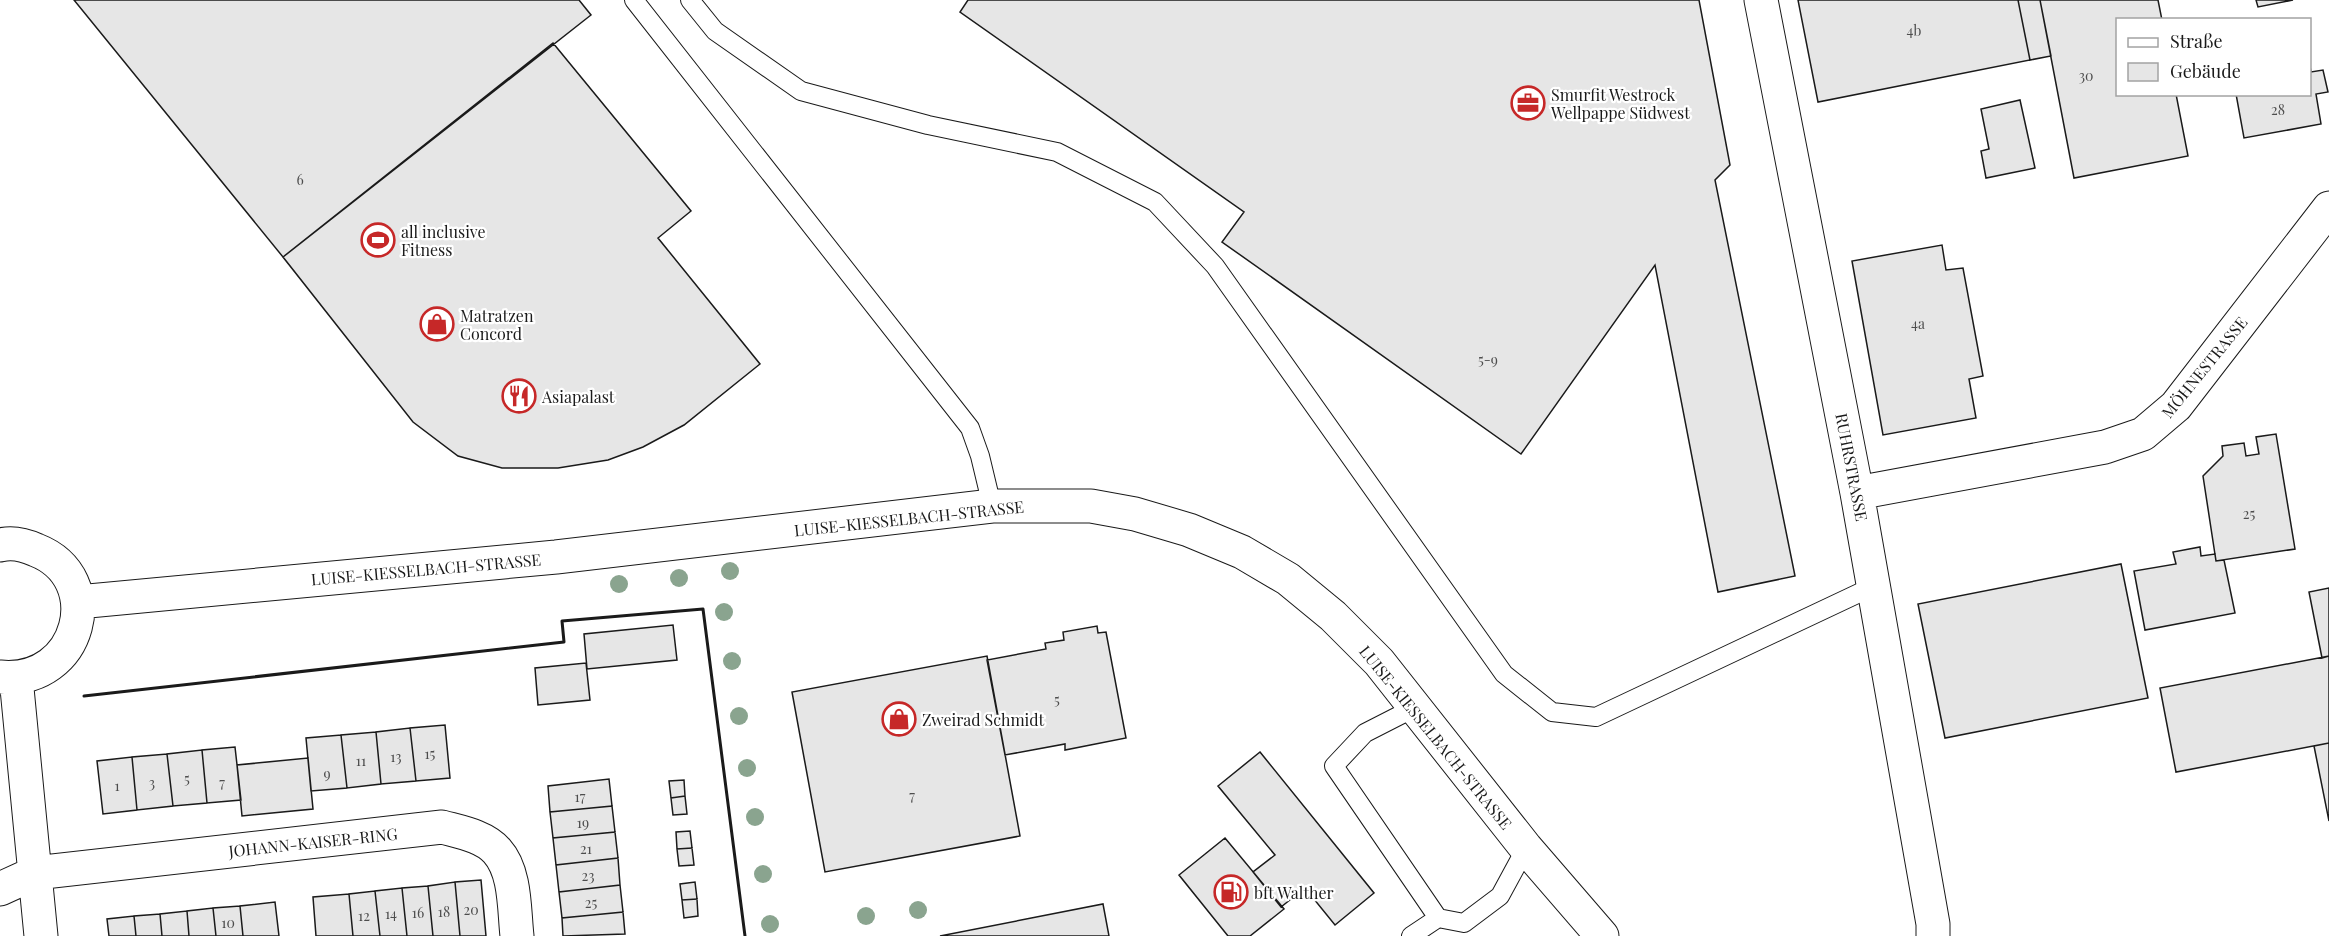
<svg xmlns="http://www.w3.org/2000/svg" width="2329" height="936" font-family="'Playfair Display',serif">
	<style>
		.building { fill: #e6e6e6; stroke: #1a1a1a; stroke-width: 1.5 }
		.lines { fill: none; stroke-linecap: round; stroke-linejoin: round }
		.lane-casing { stroke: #1a1a1a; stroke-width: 20 }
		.street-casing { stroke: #1a1a1a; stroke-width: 35 }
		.lane { stroke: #fff; stroke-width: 18 }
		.street { stroke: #fff; stroke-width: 33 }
		.wall { stroke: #1a1a1a; stroke-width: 3 }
		.tree { fill: #8aa48f }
		.labels { text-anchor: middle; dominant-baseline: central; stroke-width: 4.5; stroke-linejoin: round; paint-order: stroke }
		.number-label { font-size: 14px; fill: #4d4d4d }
		.poi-label { font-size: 16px; fill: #1a1a1a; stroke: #fff; text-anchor: start }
		.street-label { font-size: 16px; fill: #1a1a1a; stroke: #fff }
	</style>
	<rect width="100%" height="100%" fill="#fff"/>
	<!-- building -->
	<path class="building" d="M74,0H579L591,15L283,257Z
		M968,0H1699L1730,165L1715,180L1795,576L1718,592L1655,265L1521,454L1222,242L1244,212L960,12Z
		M1798,0H2018L2030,60L1818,102Z
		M2018,0H2040L2051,56L2030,60Z
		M2040,0H2158L2162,20H2118V94H2176L2188,156L2074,178Z
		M2256,0H2293L2258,7Z
		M553,43L691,211L658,238L760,364L684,425L643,447L608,460L558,468H502L458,456L413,422L283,257Z
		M2310,66L2311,72L2323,70L2328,92L2316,94L2321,124L2244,138L2236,94H2310Z
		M2020,100L2035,168L1986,178L1981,151L1989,149L1981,109Z
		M1942,245L1946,270L1963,268L1983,376L1969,379L1976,418L1883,435L1852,261Z
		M2276,434L2295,549L2216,561L2203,476L2223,456L2222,446L2244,443L2246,456L2259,454L2256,437Z
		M2200,547L2201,556L2215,554L2216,561L2224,560L2235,613L2145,630L2134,571L2176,564L2173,552Z
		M2121,564L2148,698L1945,738L1918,604Z
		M2329,588V656L2322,658L2309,592Z
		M673,625L677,660L587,669L584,634Z
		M1097,626L1098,633L1106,632L1126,738L1065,750V744L1005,755L987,660L1046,649L1045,643L1064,640L1063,632Z
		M987,656L1020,836L825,872L792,692Z
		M2329,656V743L2176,772L2160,688Z
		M586,663L590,700L538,705L535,668Z
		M445,725L450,778L416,781L410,728Z
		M410,728L416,781L381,784L376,732Z
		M376,732L381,784L347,788L341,735Z
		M341,735L347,788L311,791L306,738Z
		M2329,743V821L2314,746Z
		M235,747L241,800L207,803L202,750Z
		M202,750L207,803L173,806L167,754Z
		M1260,752L1374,893L1335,925L1305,888L1281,907L1253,872L1275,855L1218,786Z
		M167,754L173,806L137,810L132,757Z
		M132,757L137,810L103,814L97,761Z
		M308,758L313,809L242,816L237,765Z
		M609,779L612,806L550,812L548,786Z
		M684,780L685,796L671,798L669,781Z
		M685,796L687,814L673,815L671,798Z
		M612,806L615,832L553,838L550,812Z
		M690,831L692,848L677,849L676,832Z
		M615,832L618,858L556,865L553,838Z
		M1225,838L1284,909L1250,936H1228L1179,875Z
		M692,848L694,865L679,866L677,849Z
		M618,858L620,885L559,892L556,865Z
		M481,880L486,936H460L455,882Z
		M455,882L460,936H433L428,886Z
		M695,882L697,899L682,900L680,884Z
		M620,885L623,912L562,918L559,892Z
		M428,886L433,936H407L402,888Z
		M402,888L407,936H380L375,891Z
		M375,891L380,936H353L349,894Z
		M349,894L353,936H316L313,897Z
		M697,899L698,916L684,918L682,900Z
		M275,902L279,936H243L240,906Z
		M1103,904L1109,936H940Z
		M240,906L243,936H216L213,908Z
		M213,908L216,936H189L187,911Z
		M187,911L189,936H162L160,914Z
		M623,912L625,934L563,936L562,918Z
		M160,914L162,936H136L134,916Z
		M134,916L136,936H109L107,919Z"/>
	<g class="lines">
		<!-- lane casing -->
		<g class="lane-casing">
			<path id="lane" d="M634,0L970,428L980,456L992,506
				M690,0L715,31L801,91L928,125L1057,152L1155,202L1215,266L1504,674L1552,712L1596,717L1874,586
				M1414,708L1365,733L1334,766L1438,918
				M1411,936L1438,918L1464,923L1500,896L1526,848"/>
		</g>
		<!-- street casing -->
		<g class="street-casing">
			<path id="street" d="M1761,0L1857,493L1933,924V936
				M1857,493L2105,447L2143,434L2176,406L2329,208
				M0,545C12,542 25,545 36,550C108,578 81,685 0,677
				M78,602L556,557L992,506H1091L1135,514L1189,530L1242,552L1288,579L1333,616L1379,662L1526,848L1602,936
				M16,678L41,936
				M0,889L35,873L442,827C460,832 484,836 497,851C516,872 514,910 517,936"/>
		</g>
		<!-- lane -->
		<use href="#lane" class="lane"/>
		<!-- street -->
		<use href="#street" class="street"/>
		<!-- wall -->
		<path class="wall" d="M84,696L564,642L562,621L703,609L745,936"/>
	</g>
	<!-- trees -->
	<g class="tree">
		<circle cx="730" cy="571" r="9"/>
		<circle cx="679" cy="578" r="9"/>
		<circle cx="619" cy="584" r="9"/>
		<circle cx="724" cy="612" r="9"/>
		<circle cx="732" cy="661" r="9"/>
		<circle cx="739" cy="716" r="9"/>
		<circle cx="747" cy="768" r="9"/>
		<circle cx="755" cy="817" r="9"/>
		<circle cx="763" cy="874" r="9"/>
		<circle cx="918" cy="910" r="9"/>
		<circle cx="866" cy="916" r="9"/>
		<circle cx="770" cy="924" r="9"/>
	</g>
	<!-- icons -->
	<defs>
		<g id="office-ring" transform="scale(1.725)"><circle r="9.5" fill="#fff" stroke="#c62828" stroke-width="1.5"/><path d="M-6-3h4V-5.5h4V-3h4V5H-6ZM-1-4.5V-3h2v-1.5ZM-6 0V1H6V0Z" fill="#c62828"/></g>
		<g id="stadium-ring" transform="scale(1.725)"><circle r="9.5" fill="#fff" stroke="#c62828" stroke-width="1.5"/><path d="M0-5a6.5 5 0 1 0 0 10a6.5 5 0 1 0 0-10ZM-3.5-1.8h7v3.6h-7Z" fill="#c62828"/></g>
		<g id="shop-ring" transform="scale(1.725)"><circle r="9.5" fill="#fff" stroke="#c62828" stroke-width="1.5"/><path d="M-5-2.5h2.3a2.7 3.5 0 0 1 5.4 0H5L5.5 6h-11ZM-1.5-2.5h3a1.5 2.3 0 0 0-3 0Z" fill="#c62828"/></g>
		<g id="restaurant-ring" transform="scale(1.725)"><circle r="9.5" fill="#fff" stroke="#c62828" stroke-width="1.5"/><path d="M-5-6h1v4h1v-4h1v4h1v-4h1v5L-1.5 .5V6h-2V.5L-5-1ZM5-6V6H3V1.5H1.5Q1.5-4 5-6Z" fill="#c62828"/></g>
		<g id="fuel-ring" transform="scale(1.725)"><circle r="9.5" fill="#fff" stroke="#c62828" stroke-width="1.5"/><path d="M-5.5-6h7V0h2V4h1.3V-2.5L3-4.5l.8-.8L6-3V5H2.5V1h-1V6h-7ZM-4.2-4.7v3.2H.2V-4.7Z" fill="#c62828"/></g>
	</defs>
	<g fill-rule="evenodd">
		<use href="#office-ring" x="1528" y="103"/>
		<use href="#stadium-ring" x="378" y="240"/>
		<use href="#shop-ring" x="437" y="324"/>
		<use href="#restaurant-ring" x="519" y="396"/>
		<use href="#shop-ring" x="899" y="719"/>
		<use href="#fuel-ring" x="1231" y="892"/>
	</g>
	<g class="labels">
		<!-- number labels -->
		<g class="number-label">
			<text x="1914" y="30">4b</text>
			<text x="2086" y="75">30</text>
			<text x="2278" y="109">28</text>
			<text x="300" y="179">6</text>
			<text x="1918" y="323">4a</text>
			<text x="1488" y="359">5-9</text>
			<text x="2249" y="513">25</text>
			<text x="1057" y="699">5</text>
			<text x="430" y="753">15</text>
			<text x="396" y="756">13</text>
			<text x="361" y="760">11</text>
			<text x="327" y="773">9</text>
			<text x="187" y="778">5</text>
			<text x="152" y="782">3</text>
			<text x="222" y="782">7</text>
			<text x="117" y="785">1</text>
			<text x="912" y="795">7</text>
			<text x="580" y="796">17</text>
			<text x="583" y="822">19</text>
			<text x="586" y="848">21</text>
			<text x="588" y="875">23</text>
			<text x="591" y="902">25</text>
			<text x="471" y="909">20</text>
			<text x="444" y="911">18</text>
			<text x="418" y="912">16</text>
			<text x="391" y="913">14</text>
			<text x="364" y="915">12</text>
			<text x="228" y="922">10</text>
		</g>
		<!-- poi labels -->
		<g class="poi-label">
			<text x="1551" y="94">Smurfit Westrock<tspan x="1551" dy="18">Wellpappe Südwest</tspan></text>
			<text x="401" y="231">all inclusive<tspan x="401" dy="18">Fitness</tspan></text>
			<text x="460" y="315">Matratzen<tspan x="460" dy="18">Concord</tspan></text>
			<text x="542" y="396">Asiapalast</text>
			<text x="922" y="719">Zweirad Schmidt</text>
			<text x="1254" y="892">bft Walther</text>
		</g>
		<!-- street labels -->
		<g class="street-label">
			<text transform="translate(2204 367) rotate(-51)">MÖHNESTRASSE</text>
			<text transform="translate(1852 467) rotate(79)">RUHRSTRASSE</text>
			<text transform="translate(909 518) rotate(-6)">LUISE-KIESSELBACH-STRASSE</text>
			<text transform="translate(426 569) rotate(-5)">LUISE-KIESSELBACH-STRASSE</text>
			<text transform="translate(1436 737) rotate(51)">LUISE-KIESSELBACH-STRASSE</text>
			<text transform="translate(313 842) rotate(-6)">JOHANN-KAISER-RING</text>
		</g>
	</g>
	<!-- legend -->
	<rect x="2116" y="18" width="195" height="78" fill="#ffffff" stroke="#a3a3a3" stroke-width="1.5"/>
	<rect x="2128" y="38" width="30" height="9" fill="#ffffff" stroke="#a3a3a3" stroke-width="1.5"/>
	<text x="2170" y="48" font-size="18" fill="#1a1a1a">Straße</text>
	<rect x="2128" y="63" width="30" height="18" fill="#e6e6e6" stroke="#a3a3a3" stroke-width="1.5"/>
	<text x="2170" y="78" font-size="18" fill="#1a1a1a">Gebäude</text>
</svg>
